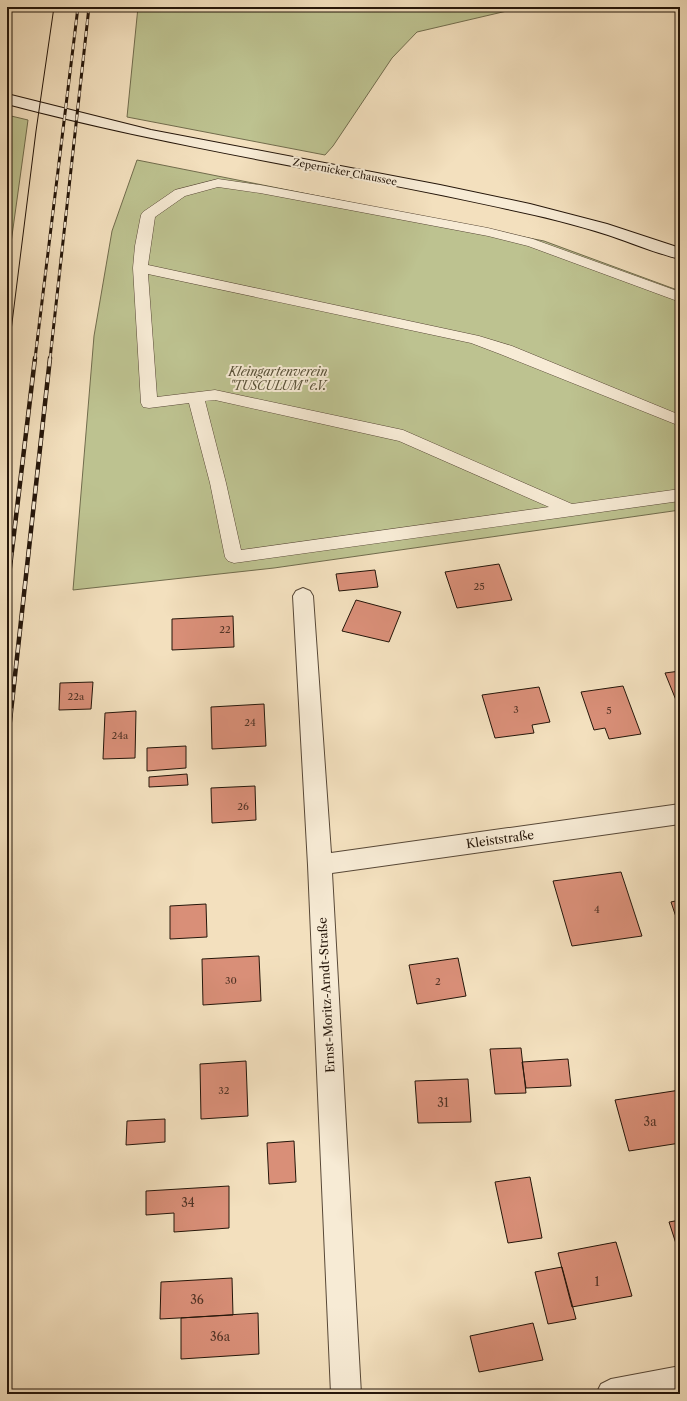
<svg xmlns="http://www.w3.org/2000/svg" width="687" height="1401" font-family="'Libre Caslon Text',serif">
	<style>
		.green { fill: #bdc290; stroke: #716c4d }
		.building { fill: #d98f78; stroke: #25160a }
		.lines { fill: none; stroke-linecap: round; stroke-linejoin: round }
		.service-casing { stroke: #584837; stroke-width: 1 }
		.minor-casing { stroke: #584837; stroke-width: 2 }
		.secondary-casing { stroke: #25160a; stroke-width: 2 }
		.service { fill: #f7ebd5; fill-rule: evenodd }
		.minor { fill: #f7ebd5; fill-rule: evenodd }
		.secondary { fill: #f7ebd5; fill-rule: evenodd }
		.tram { stroke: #25160a; stroke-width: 1 }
		.rail-far1-casing { stroke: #25160a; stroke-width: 3 }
		.rail-casing { stroke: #25160a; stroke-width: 4.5 }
		.rail-far1 { stroke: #f7ebd5; stroke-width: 2; stroke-dasharray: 6; stroke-linecap: butt }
		.rail { stroke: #f7ebd5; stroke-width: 3; stroke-dasharray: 8; stroke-linecap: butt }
		.labels { text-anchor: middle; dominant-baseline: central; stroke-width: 4; stroke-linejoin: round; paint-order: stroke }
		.far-street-label { font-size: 10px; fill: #25160a; stroke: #f7ebd5 }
		.number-label { font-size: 10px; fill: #523426 }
		.park-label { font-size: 12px; font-style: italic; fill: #5a5239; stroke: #f7ebd5 }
		.street-label { font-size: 12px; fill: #25160a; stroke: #f7ebd5 }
		.near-number-label { font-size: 12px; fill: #523426 }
	</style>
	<rect width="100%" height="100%" fill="#f3e0be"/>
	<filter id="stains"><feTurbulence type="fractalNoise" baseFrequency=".005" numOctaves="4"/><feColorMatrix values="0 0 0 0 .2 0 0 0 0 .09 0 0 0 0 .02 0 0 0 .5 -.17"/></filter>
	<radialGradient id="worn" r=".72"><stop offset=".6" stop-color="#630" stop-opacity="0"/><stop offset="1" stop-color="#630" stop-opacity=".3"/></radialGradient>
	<!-- green -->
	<path class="green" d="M138,7H524L417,32L392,58L333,146L325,155L127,117Z
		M7,115L28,120L7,272Z
		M137,160L544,241L680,291V510L274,568L73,590L94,336L112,231Z"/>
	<!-- building -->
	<path class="building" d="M499,564L512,600L457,608L445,572Z
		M375,570L378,587L339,591L336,574Z
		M356,600L401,612L389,642L342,631Z
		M233,616L234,647L172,650V619Z
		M680,671V710L665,673Z
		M93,682L91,709L59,710L60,683Z
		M623,686L641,734L609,739L605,728L594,730L581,692Z
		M539,687L550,722L532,725L534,733L495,738L482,695Z
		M264,704L266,746L212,749L211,707Z
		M136,711L135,758L103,759L105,713Z
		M186,746V768L147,771V748Z
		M187,774L188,785L149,787V777Z
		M255,786L256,820L212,823L211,788Z
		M621,872L642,936L572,946L553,881Z
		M680,900V929L671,902Z
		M206,904L207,937L170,939V906Z
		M259,956L261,1001L203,1005L202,959Z
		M458,958L466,996L417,1004L409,965Z
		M521,1048L526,1093L495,1094L490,1049Z
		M568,1059L571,1086L526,1088L522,1062Z
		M246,1061L248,1116L201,1119L200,1064Z
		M468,1079L471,1122L418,1123L415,1081Z
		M680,1090V1143L629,1151L615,1100Z
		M165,1119V1142L126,1145L127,1121Z
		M294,1141L296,1182L269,1184L267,1143Z
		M530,1177L542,1238L508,1243L495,1182Z
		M229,1186V1228L174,1232V1213L146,1215V1191Z
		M680,1220V1256L669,1222Z
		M616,1242L632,1296L572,1307L558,1253Z
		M562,1267L576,1319L548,1324L535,1272Z
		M232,1278L233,1315L160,1319L161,1282Z
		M258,1313L259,1354L181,1359V1318Z
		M533,1323L543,1360L479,1372L470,1336Z"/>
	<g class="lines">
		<!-- service casing -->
		<g class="service-casing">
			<path id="service" d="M218,179L260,185L488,228L533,239L680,292V302L528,246L488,236L260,193L218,187L185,196L155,217L148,265L479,336L512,346L680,415V426L500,354L471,343L148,274L157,397L215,390L403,430L572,504L680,489V501L234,563L228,561L225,557L210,483L189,403L149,408L143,407L141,403L133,268L135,246L141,215L143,212L175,190ZM215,400L399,441L549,507L241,550L226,483L205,401Z"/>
		</g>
		<!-- minor casing -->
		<g class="minor-casing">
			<path id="minor" d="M303,588L310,591L313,596L331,853L680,804V824L332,873L361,1394H331L308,865L293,596L296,591Z
				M680,1366V1394H596L601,1384L611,1379Z"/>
		</g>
		<!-- secondary casing -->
		<g class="secondary-casing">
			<path id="secondary" d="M7,94L151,130L440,185L530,204L607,224L680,248V259C655,253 632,243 608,235C574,224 541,216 507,209C340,172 172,148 7,104Z"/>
		</g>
		<!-- service -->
		<use href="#service" class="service"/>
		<!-- minor -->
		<use href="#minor" class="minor"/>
		<!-- secondary -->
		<use href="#secondary" class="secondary"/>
		<!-- tram -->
		<path class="tram" d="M7,363L36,131L54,7"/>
		<!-- rail-far1 casing -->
		<g class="rail-far1-casing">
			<path id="rail-far1" d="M35,359L78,7
				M50,359L89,7"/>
		</g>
		<!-- rail casing -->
		<g class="rail-casing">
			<path id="rail" d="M7,592L35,358
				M7,748L50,358"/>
		</g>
		<!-- rail-far1 -->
		<use href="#rail-far1" class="rail-far1"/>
		<!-- rail -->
		<use href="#rail" class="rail"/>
	</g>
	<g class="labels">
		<!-- far-street labels -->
		<g class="far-street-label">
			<text transform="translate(345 172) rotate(11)">Zepernicker Chaussee</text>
		</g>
		<!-- number labels -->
		<g class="number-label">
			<text x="479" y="586">25</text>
			<text x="225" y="629">22</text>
			<text x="76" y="696">22a</text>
			<text x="516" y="709">3</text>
			<text x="609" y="710">5</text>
			<text x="250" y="722">24</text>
			<text x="120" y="735">24a</text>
			<text x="243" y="806">26</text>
			<text x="597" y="909">4</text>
			<text x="231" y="980">30</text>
			<text x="438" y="981">2</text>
			<text x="224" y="1090">32</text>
		</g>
		<!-- park labels -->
		<g class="park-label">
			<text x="278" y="371">Kleingartenverein<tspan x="278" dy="14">"TUSCULUM" e.V.</tspan></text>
		</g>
		<!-- street labels -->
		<g class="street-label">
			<text transform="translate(500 839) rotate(-8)">Kleiststraße</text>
			<text transform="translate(326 995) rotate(-93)">Ernst-Moritz-Arndt-Straße</text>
		</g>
		<!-- near-number labels -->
		<g class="near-number-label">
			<text x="443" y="1102">31</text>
			<text x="650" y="1121">3a</text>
			<text x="188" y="1202">34</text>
			<text x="597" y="1281">1</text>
			<text x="197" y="1299">36</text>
			<text x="220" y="1336">36a</text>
		</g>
	</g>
	<!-- margin -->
	<rect width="687" height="1401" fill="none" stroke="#f3e0be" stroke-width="24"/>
	<rect x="8" y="8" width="671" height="1385" fill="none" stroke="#25160a" stroke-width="2"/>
	<rect x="12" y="12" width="663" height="1377" fill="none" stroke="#25160a"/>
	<rect width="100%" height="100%" filter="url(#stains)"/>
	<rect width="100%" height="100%" fill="url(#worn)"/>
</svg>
